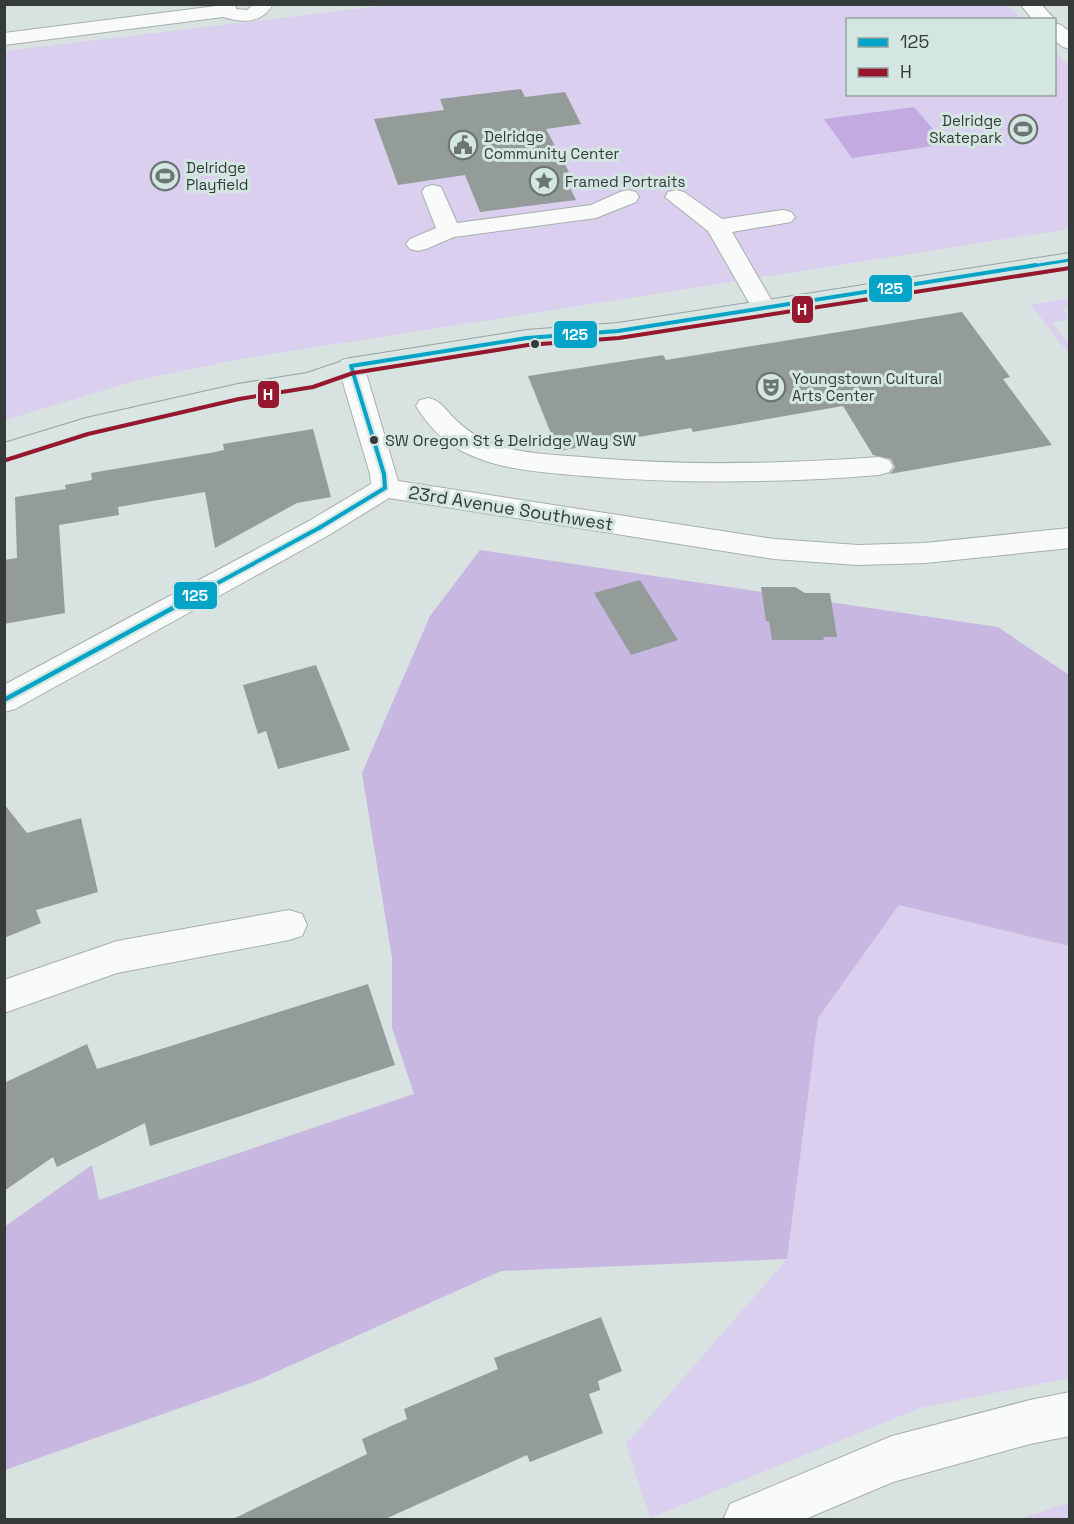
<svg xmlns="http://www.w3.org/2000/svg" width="1074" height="1524" font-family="'Space Grotesk',sans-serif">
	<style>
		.green { fill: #dacfee }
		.forest { fill: #c7b7e1 }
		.water { fill: #c2abe1 }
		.building { fill: #949c9a }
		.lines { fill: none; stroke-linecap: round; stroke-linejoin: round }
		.minor-casing { stroke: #a7afad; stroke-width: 2 }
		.major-casing { stroke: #92a4a1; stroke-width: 2 }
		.minor { fill: #f9fbfa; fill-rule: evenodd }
		.major { fill: #dbe5e3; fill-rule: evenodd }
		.bus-1-far2-casing { stroke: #d4e6e2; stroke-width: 6 }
		.bus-1-far1-casing { stroke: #d4e6e2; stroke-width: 8 }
		.bus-1-casing { stroke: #d4e6e2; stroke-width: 9 }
		.bus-2-casing { stroke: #d4e6e2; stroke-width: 8 }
		.bus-1-far2 { stroke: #03a4c7; stroke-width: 3 }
		.bus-1-far1 { stroke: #03a4c7; stroke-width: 4 }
		.bus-1 { stroke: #03a4c7; stroke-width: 4.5 }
		.bus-2 { stroke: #96172e; stroke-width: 4 }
		.bus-dot { fill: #343b39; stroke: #d4e6e2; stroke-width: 2 }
		.labels { text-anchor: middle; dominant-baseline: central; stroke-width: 6; stroke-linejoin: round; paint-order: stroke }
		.far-poi-label { font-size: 15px; fill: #343b39; stroke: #d4e6e2; text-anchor: start }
		.bus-label { font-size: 16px; fill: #343b39; stroke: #d4e6e2; text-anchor: start }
		.street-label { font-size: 18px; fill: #343b39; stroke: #d4e6e2 }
		.line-badge { stroke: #d4e6e2; stroke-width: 2 }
		.badge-label { font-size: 16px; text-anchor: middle; font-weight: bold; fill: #fff }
	</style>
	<rect width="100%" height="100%" fill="#d8e2e0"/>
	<!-- green -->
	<path class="green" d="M398,4H1007L1022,19L848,20V94H1054L1055,51L1069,66V229L240,359L138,380L5,420V51Z
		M1069,298V306L1063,308L1069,319L1052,323L1069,344V354L1031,305Z
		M899,905L1069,946V1378L920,1408L650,1518L626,1444L787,1259L818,1018Z
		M1069,1503V1519H1019Z"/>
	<!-- forest -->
	<path class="forest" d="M480,550L998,627L1069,675V946L899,905L818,1018L787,1259L501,1271L256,1381L5,1470L4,1227L92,1165L99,1200L414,1094L392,1028V958L362,773L430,616Z"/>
	<!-- water -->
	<path class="water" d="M914,107L946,144L852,158L824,119Z"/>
	<!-- building -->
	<path class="building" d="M521,89L525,97L565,92L581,124L546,129L569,172L563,173L576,200L480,212L465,175L398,185L374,119L444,110L440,99Z
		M962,312L1010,377L1003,379L1052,445L890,474L895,467L891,459L873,455L843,406L693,432L691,428L558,451L528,376L663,355L666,360Z
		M313,429L331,497L297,503L215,548L205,492L118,507L119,515L59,525L65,613L4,624V560L17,558L15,497L66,489L65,485L92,480L91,473L210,453L224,450L223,444Z
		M640,580L678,640L631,655L594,593Z
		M761,587H795L805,593H830L837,637H823L824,640H772L769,621H766Z
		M316,665L350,750L278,769L266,731L258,734L243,685Z
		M4,804L27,833L81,818L98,892L36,910L41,923L4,938Z
		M368,984L395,1065L150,1146L145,1123L57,1167L53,1157L4,1191V1083L87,1044L97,1069Z
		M601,1317L622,1371L598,1381L600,1390L589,1394L603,1433L530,1462L527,1455L383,1520H231L367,1454L362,1439L407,1419L404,1409L498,1369L494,1358Z"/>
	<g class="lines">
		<!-- minor casing -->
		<g class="minor-casing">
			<path id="minor" d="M215,4H235L236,9L247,10L254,4H273C262,24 242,23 223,17L4,45V33L216,6Z
				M1020,4H1041L1055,20H1033Z
				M1054,23L1061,25L1070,32V49L1063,47L1054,40Z
				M433,185L441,187L457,223L591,205L620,192L628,190L636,192L639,197L636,202L596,218L454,237L426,249L418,251L410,249L406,244L410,239L436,228L422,192L425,187Z
				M676,190L684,192L722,219L783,210L791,212L795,217L791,222L732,232L776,308L773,313L764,315L755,313L708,231L665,197L668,192Z
				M351,358L360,360L364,366L398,481L774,539L858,545L925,543L1070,528V548L925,563L858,565L774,559L389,498L329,535L15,709L4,712V685L309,521L371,484L370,474L338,366L342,360Z
				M429,398C442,401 446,411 456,420C469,433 485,442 503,447C531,455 563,455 593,458C688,466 783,464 879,457L889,460L893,466L889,472L879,475C780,483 683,484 584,476C545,472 504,471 468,454C445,444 429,427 416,406L420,400Z
				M289,910L302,914L307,925L302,936L289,940L117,973L4,1013V980L117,941Z
				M1070,1392V1436L1030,1444L893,1482L803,1520H723L730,1504L892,1436L1030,1400Z"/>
		</g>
		<!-- major casing -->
		<g class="major-casing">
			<path id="major" d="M1070,253V267L618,339L527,346L356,373L311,388L238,400L92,434L4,462V443L86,418L238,384L307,373L351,358L527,330L618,323Z"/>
		</g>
		<!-- minor -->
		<use href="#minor" class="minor"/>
		<!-- major -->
		<use href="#major" class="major"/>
		<!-- bus-1-far2 casing -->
		<g class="bus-1-far2-casing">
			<path id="bus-1-far2" d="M1026,267L1070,260"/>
		</g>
		<!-- bus-1-far1 casing -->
		<g class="bus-1-far1-casing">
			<path id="bus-1-far1" d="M351,366L527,338L618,331L1036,265
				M351,366L384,474L385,488
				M190,598L319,528L385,488"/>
		</g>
		<!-- bus-1 casing -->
		<g class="bus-1-casing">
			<path id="bus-1" d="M4,700L193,597"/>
		</g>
		<!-- bus-2 casing -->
		<g class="bus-2-casing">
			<path id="bus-2" d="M6,460L88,434L239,399L313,387L353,373L528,345L619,338L1070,268"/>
		</g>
		<!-- bus-1-far2 -->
		<use href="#bus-1-far2" class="bus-1-far2"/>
		<!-- bus-1-far1 -->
		<use href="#bus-1-far1" class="bus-1-far1"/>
		<!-- bus-1 -->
		<use href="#bus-1" class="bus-1"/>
		<!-- bus-2 -->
		<use href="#bus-2" class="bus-2"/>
	</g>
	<!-- icons -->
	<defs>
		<g id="stadium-ring" transform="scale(1.5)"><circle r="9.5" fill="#d4e6e2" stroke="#6d7573" stroke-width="1.5"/><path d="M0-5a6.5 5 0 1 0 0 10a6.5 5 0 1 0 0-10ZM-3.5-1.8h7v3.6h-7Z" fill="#6d7573"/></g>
		<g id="civic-ring" transform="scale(1.5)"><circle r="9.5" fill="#d4e6e2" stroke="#6d7573" stroke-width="1.5"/><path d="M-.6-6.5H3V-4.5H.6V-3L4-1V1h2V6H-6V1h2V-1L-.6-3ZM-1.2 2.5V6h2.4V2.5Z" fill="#6d7573"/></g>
		<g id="sight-ring" transform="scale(1.5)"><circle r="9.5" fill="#d4e6e2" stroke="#6d7573" stroke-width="1.5"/><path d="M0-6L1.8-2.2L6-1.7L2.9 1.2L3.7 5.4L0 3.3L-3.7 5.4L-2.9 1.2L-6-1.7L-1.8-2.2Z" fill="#6d7573"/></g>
		<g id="theatre-ring" transform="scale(1.5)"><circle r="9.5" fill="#d4e6e2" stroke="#6d7573" stroke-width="1.5"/><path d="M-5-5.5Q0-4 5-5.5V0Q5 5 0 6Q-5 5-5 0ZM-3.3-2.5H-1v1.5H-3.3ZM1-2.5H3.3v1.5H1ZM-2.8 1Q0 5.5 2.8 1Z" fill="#6d7573"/></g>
	</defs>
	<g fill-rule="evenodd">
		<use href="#stadium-ring" x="1023" y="129"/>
		<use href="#civic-ring" x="463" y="145"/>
		<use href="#stadium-ring" x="165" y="176"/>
		<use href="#sight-ring" x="544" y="181"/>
		<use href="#theatre-ring" x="771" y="387"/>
	</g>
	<!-- markers -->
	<g class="bus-dot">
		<circle cx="535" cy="344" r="5"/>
		<circle cx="374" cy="440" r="5"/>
	</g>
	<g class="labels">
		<!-- far-poi labels -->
		<g class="far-poi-label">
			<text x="1002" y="120" text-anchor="end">Delridge<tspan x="1002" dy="17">Skatepark</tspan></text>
			<text x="484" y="136">Delridge<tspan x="484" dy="17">Community Center</tspan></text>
			<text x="186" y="167">Delridge<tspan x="186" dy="17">Playfield</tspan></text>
			<text x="565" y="181">Framed Portraits</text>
			<text x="792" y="378">Youngstown Cultural<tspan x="792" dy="17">Arts Center</tspan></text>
		</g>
		<!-- bus labels -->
		<g class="bus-label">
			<text x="385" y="440">SW Oregon St &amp; Delridge Way SW</text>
		</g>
		<!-- street labels -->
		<g class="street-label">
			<text transform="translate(511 508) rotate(9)">23rd Avenue Southwest</text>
		</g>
	</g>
	<g class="line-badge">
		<rect x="868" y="274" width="45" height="29" rx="6" fill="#03a4c7"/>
		<rect x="791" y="295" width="23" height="29" rx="6" fill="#96172e"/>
		<rect x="553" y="320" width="45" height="29" rx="6" fill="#03a4c7"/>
		<rect x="257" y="380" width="23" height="29" rx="6" fill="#96172e"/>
		<rect x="173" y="581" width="45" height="29" rx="6" fill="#03a4c7"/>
	</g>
	<g class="badge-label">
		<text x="890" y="294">125</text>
		<text x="802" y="315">H</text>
		<text x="575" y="340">125</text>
		<text x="268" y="400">H</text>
		<text x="195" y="601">125</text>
	</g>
	<!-- border -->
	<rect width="1074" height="1524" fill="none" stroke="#343b39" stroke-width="12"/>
	<!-- legend -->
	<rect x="846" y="18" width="210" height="78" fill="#d4e6e2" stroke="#94a29e" stroke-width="1.5"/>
	<rect x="858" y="38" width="30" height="9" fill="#03a4c7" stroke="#94a29e" stroke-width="1.5"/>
	<text x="900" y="48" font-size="18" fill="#343b39">125</text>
	<rect x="858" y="68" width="30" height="9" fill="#96172e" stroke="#94a29e" stroke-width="1.5"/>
	<text x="900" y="78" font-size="18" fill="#343b39">H</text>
</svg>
